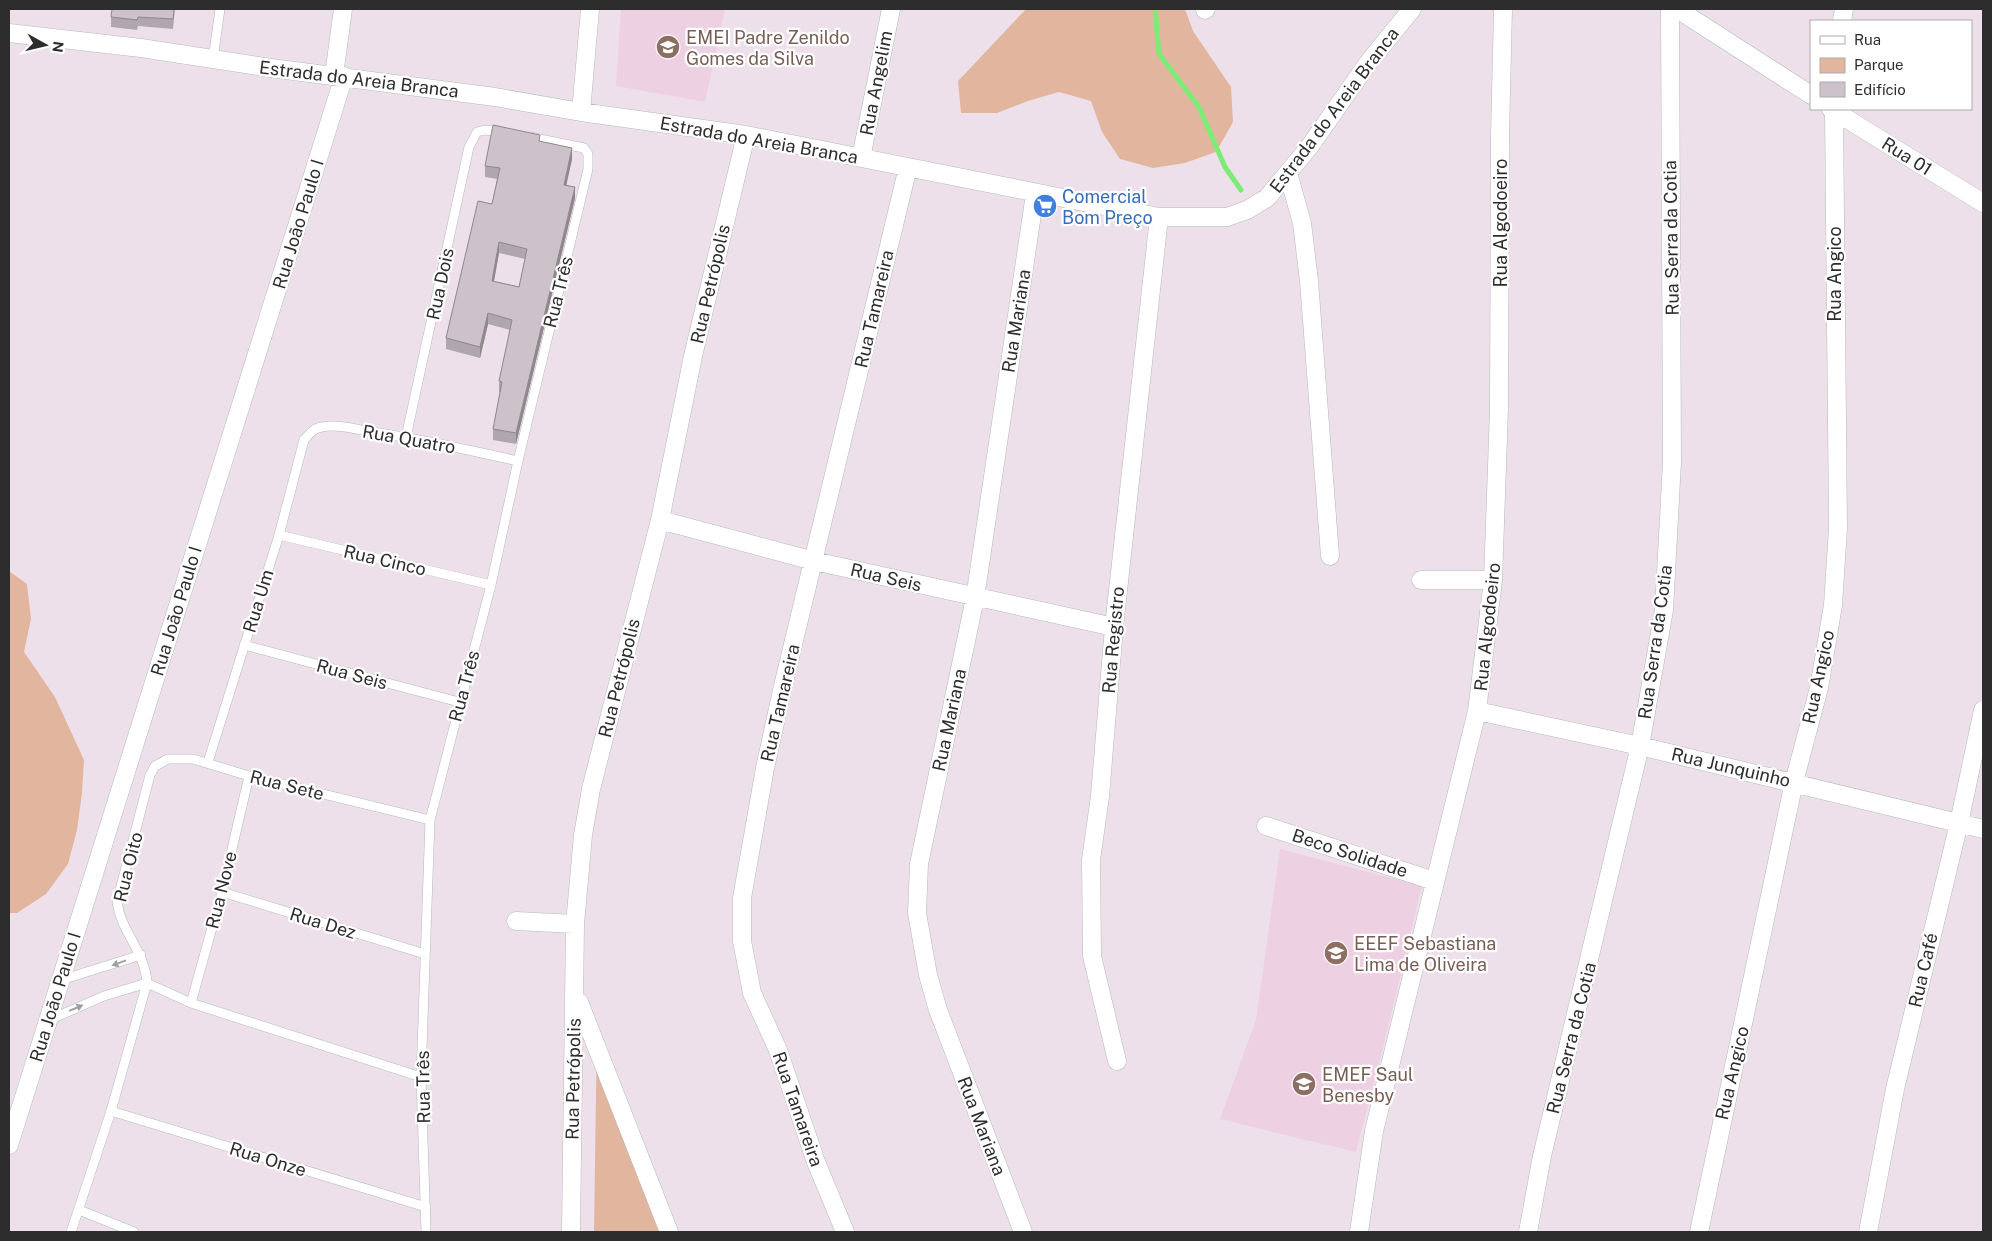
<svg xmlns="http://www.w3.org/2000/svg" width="1992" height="1241" font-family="'Public Sans',sans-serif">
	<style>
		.education { fill: #eed0e3 }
		.green { fill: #e2b69e }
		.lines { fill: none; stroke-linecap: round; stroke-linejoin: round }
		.stream { stroke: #7bec76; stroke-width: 5 }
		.lane-casing { stroke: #b0bcb6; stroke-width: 10 }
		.street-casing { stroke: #b0bcb6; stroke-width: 19 }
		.lane { stroke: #fff; stroke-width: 9 }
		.street { stroke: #fff; stroke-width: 18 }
		.wall { fill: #b0a6ae; fill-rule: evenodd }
		.shaded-wall { fill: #90878d }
		.building { fill: #cdc1ca; stroke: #90878d; fill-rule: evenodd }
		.oneway { fill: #a0a0a0 }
		.labels { text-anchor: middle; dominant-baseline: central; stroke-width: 4.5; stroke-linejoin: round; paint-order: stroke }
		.education-label { font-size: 18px; fill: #785e54; stroke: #fff; text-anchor: start }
		.street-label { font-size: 18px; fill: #2d2d2d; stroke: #fff }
		.shop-label { font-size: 18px; fill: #366cbe; stroke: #fff; text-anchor: start }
	</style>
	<rect width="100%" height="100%" fill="#eee0ea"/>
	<!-- education -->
	<path class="education" d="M621,9H725L705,102L616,86Z
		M1280,849L1422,886L1383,1048L1356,1152L1220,1119L1256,1020Z"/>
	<!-- green -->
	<path class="green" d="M1026,9H1185L1193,31L1231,87L1233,122L1216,152L1185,163L1153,168L1120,159L1102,132L1091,101L1059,92L1028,101L997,113H961L958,81Z
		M9,571L27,584L31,619L24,652L55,697L84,760L82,793L77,830L68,864L46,894L17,913H9Z
		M597,1026L669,1232H594Z"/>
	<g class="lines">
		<!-- stream -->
		<path class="stream" d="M1155,9L1159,54L1199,107L1225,167L1241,190"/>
		<!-- lane casing -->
		<g class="lane-casing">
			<path id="lane" d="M213,59L220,9
				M406,437L469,147L477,132L485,130L502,132
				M279,535L491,585
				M244,645L459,702
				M208,762L279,535L304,440C310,433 314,428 322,427C338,424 356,429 372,432C421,439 469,450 518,461
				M222,892L425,954
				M61,980L141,955
				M147,983L191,1003L421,1077
				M191,1003L222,892L249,776
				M49,1020L104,996L147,983
				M111,1111L426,1207
				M79,1210L134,1232
				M71,1232L111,1111L147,983C145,951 121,932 117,902L150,775L155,766L168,759H193L249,776L430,820
				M426,1232L421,1077L430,820L491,585L518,461L588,169V154L584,148L530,137"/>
		</g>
		<!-- street casing -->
		<g class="street-casing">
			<path id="street" d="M1677,9L1811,95
				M1205,10L1206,9
				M1842,21L1844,9
				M9,33L141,48L271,68L495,97L581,112L746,135L1159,217H1227L1247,210L1267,198L1310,146L1368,63L1412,9
				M334,75L343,9
				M1831,109L1983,203
				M581,112L590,9
				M861,158L891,9
				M1288,173L1302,223L1309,281L1330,556
				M660,520L814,561L1114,627
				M1421,580H1493
				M1477,711L1640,746L1983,829
				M1266,826L1434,881
				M516,921L575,924
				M579,1002L669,1232
				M1117,1061L1092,956L1091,860L1100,796L1114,627L1159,217
				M9,1145L344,76
				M571,1232L575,924L583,835L591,789L660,520L693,356L746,135
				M845,1232L816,1162L778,1050L752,993L742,941V898L765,768L783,686L908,167
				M1023,1232L938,1010L928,975L917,913L919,864L975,598L1035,194
				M1359,1232L1374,1131L1477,711L1493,580L1499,409L1500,134L1503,9
				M1528,1232L1542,1156L1640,746L1664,610L1672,462L1670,9
				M1699,1232L1794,782L1819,688L1833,605L1838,528L1834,111
				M1868,1232L1895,1089L1959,823L1983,710"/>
		</g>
		<!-- lane -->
		<use href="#lane" class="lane"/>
		<!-- street -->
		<use href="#street" class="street"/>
	</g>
	<!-- wall -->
	<path class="wall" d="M175,9L173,29L138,26L137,30L111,27V17Z
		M540,141L572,159L566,185L575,198L516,444L493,440V429L500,392H499V381L510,330L488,324L480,358L446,349V338L492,204L497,179L485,177V166ZM499,253L525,259L519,287L494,281Z"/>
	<!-- shaded-wall -->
	<path class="shaded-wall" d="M572,148V159L564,196V185Z
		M575,187V198L516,444V433Z
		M499,242V253L492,292V281Z
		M488,313V324L480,358V347Z"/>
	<!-- building -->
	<path class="building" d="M112,9H174L173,19L138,17L137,20L111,17Z
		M493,125L540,135L539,141L572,148L564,185L575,187L516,433L493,429L502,382L499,381L512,320L488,313L480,347L446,338L478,201L492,204L500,168L485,166ZM499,242L527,249L519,287L492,281Z"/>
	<!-- one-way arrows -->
	<defs><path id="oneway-solid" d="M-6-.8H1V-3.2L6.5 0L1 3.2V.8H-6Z" transform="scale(1.25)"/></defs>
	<g class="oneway">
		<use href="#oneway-solid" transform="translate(119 963) rotate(160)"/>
		<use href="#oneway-solid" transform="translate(76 1008) rotate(-23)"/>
	</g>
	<!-- icons -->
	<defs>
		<g id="school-disc" transform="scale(1.25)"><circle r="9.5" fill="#8d6e63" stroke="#fff"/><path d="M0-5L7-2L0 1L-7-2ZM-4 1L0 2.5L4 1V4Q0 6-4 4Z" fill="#fff"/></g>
		<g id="supermarket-disc" transform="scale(1.25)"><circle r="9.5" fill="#3f7fe0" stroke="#fff"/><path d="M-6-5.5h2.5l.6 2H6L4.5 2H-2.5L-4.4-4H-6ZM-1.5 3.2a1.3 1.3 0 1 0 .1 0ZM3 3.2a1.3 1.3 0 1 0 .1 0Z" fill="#fff"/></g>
	</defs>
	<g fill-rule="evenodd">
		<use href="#school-disc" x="668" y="47"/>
		<use href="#supermarket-disc" x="1045" y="206"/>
		<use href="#school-disc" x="1336" y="953"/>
		<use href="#school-disc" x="1304" y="1084"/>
	</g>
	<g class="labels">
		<!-- education labels -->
		<g class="education-label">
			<text x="686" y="37">EMEI Padre Zenildo<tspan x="686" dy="21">Gomes da Silva</tspan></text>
			<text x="1354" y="943">EEEF Sebastiana<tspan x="1354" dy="21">Lima de Oliveira</tspan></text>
			<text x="1322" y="1074">EMEF Saul<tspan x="1322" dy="21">Benesby</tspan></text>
		</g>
		<!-- street labels -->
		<g class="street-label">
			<text transform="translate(359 79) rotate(7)">Estrada do Areia Branca</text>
			<text transform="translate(876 83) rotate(-79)">Rua Angelim</text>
			<text transform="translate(1334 110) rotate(-53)">Estrada do Areia Branca</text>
			<text transform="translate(759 140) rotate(10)">Estrada do Areia Branca</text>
			<text transform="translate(1907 156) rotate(32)">Rua 01</text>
			<text transform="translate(1500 223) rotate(-90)">Rua Algodoeiro</text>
			<text transform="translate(298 224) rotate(-73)">Rua João Paulo I</text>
			<text transform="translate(1671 238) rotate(-91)">Rua Serra da Cotia</text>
			<text transform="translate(1834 274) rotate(-90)">Rua Angico</text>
			<text transform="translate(440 284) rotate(-78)">Rua Dois</text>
			<text transform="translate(710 284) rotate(-77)">Rua Petrópolis</text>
			<text transform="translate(558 292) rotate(-76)">Rua Três</text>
			<text transform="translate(874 309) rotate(-77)">Rua Tamareira</text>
			<text transform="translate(1016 321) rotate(-81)">Rua Mariana</text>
			<text transform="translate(409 439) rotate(10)">Rua Quatro</text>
			<text transform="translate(385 560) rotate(13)">Rua Cinco</text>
			<text transform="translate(886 577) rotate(13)">Rua Seis</text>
			<text transform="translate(258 601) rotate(-73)">Rua Um</text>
			<text transform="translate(176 611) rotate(-73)">Rua João Paulo I</text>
			<text transform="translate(1487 627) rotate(-84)">Rua Algodoeiro</text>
			<text transform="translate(1113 640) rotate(-85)">Rua Registro</text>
			<text transform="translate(1655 642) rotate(-82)">Rua Serra da Cotia</text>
			<text transform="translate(352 674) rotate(15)">Rua Seis</text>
			<text transform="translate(1818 677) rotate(-78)">Rua Angico</text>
			<text transform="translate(619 678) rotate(-76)">Rua Petrópolis</text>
			<text transform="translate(464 686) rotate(-75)">Rua Três</text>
			<text transform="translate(780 703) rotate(-77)">Rua Tamareira</text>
			<text transform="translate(949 720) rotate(-78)">Rua Mariana</text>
			<text transform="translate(1731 767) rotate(13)">Rua Junquinho</text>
			<text transform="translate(287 785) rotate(14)">Rua Sete</text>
			<text transform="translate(1350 853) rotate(18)">Beco Solidade</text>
			<text transform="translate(128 867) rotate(-76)">Rua Oito</text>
			<text transform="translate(221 890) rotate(-76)">Rua Nove</text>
			<text transform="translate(323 923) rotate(17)">Rua Dez</text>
			<text transform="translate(1923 970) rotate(-77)">Rua Café</text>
			<text transform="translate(55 997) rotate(-73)">Rua João Paulo I</text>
			<text transform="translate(1571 1038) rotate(-76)">Rua Serra da Cotia</text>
			<text transform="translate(1732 1073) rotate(-77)">Rua Angico</text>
			<text transform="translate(573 1079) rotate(-89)">Rua Petrópolis</text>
			<text transform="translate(423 1087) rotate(-91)">Rua Três</text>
			<text transform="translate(798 1109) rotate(71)">Rua Tamareira</text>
			<text transform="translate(982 1126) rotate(69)">Rua Mariana</text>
			<text transform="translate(268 1159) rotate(17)">Rua Onze</text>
		</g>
		<!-- shop labels -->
		<g class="shop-label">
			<text x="1062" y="196">Comercial<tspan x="1062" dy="21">Bom Preço</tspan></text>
		</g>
	</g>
	<!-- border -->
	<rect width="1992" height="1241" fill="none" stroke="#2d2d2d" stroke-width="20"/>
	<!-- legend -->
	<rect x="1810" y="20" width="162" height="90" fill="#ffffff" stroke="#ababab"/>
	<rect x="1820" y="36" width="25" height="8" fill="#ffffff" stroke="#ababab"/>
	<text x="1854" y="45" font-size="15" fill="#2d2d2d">Rua</text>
	<rect x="1820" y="58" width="25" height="15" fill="#e2b69e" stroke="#ababab"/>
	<text x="1854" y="70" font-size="15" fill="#2d2d2d">Parque</text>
	<rect x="1820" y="82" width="25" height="15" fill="#cdc1ca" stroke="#ababab"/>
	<text x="1854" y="95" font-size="15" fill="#2d2d2d">Edifício</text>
	<!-- north arrow -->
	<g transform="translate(45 45) rotate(98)" stroke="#ffffff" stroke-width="4" paint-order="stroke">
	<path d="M0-4L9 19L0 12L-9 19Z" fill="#2d2d2d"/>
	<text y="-8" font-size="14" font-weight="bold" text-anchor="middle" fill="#2d2d2d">N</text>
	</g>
</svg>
